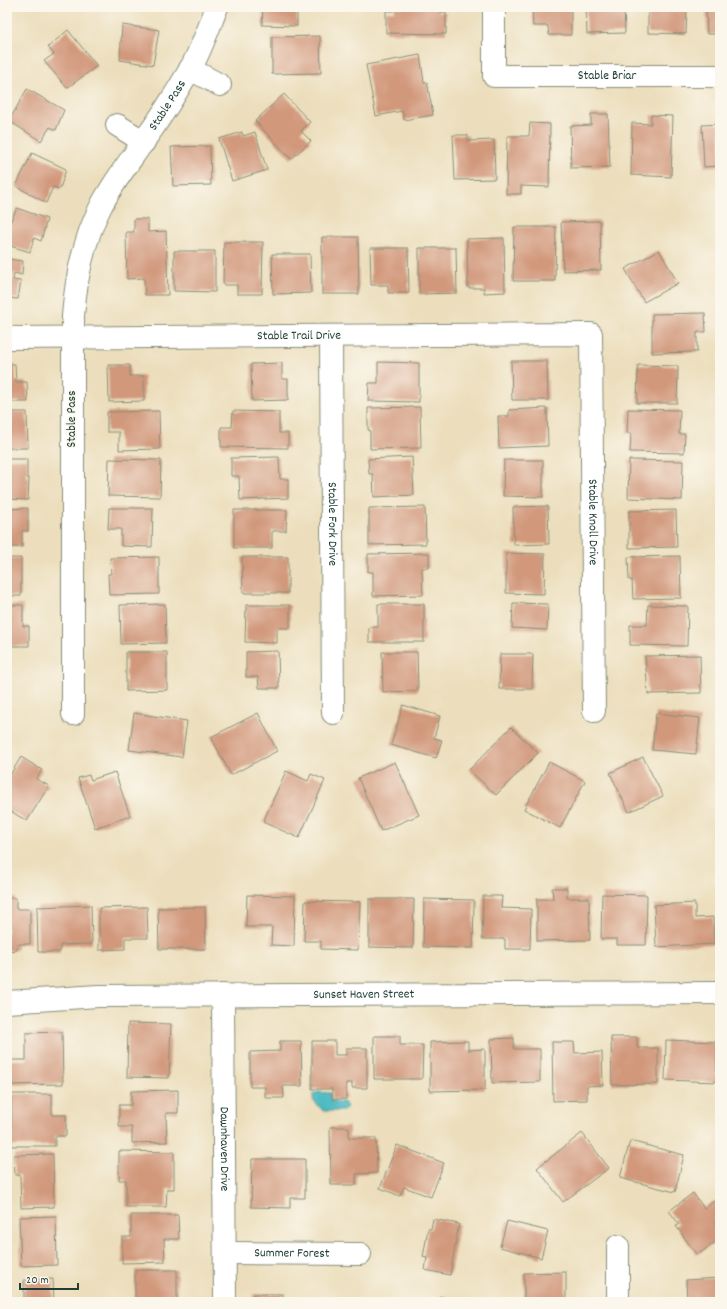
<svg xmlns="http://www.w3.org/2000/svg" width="727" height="1309" font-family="Dekko,sans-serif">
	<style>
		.water { fill: #4bbac3; stroke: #357c7c }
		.building { fill: #d1987b }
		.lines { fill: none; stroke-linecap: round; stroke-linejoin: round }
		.minor-casing { stroke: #868e78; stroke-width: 24 }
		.minor { stroke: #fff; stroke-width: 22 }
		.labels { text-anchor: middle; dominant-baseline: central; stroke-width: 3; stroke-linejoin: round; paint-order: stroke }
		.street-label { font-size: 13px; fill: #1f3d34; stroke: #fbf7ec }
	</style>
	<rect width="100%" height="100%" fill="#fbf7ec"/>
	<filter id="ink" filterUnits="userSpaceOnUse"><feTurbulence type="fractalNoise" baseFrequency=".025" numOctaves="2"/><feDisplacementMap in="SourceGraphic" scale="8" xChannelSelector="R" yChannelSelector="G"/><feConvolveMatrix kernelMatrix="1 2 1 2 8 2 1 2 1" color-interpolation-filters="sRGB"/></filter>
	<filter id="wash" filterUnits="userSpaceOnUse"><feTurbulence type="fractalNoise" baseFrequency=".012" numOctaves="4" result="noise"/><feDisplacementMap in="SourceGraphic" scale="16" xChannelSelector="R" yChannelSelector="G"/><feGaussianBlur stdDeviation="0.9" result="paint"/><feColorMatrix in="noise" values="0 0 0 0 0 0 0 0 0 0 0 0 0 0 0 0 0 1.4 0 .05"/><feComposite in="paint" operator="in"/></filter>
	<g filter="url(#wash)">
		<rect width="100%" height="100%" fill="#ecdebc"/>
		<!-- water -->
		<path class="water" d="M318,1092L330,1093L331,1101L344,1102L347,1107L343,1111H323C320,1106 316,1105 313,1100L314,1094Z"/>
		<g id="blocks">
			<!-- building -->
			<path class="building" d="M263,7H297V26L262,25Z
				M394,7H439V12H446V34L386,33V11H394Z
				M532,7H571V35H549L548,26H533Z
				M586,7H624L625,33L587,34Z
				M648,7H687L686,34L648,33Z
				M706,7H720V34H707Z
				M122,25L159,30L153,65L120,60Z
				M68,30L97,66L67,88L44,61L54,54L48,47Z
				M320,36L321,73L272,74V37Z
				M420,55L424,82H427L433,115L404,120L402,111L376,116L366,65Z
				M27,89L64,110L56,130L50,127L41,141L9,121Z
				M284,94L310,122L301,131L311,141L291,159L255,121Z
				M591,114H608L610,167L571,168L570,126L591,125Z
				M651,115L673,116L671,177L631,175L632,123L651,124Z
				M530,123L550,124L549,187L521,186V194H506L507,136H529Z
				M720,124V166L704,167L702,125Z
				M242,132L243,136L255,132L267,170L232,181L219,139Z
				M453,135H468V141L494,140L495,179L455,180Z
				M210,146L211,185L173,186L171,147Z
				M32,153L66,169L60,189L53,187L46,203L16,186Z
				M17,208L47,219L41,241L34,238L30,252L7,245V229Z
				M134,219H148V232L166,231L168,295H145L144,278L127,279L126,232H134Z
				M600,221L601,270L563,271L561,222Z
				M514,227H556L555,281H513Z
				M322,237H358L359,294H322Z
				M504,238L505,292L484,293V288H468L467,239Z
				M224,242H263L262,294H237V285H223Z
				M370,248H408L409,293H388V285H371Z
				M419,248H456L457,293L419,294Z
				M659,250L678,283L644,302L625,269Z
				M174,251H215V292L174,291Z
				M272,254H310L311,293L273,294Z
				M7,259L23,261L22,275L14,273L13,280L21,281L18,299L7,298Z
				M705,313L706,332H697V352L652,353V314Z
				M511,361H547L548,400H512Z
				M378,362L419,363V402L368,401L369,383H378Z
				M282,363V379H288V400L252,401L251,364Z
				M7,364H15L16,382H27L28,402H7Z
				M108,365H130V376H144V401L109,402Z
				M638,365L678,366L677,403H637Z
				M420,407L421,448L370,449V430H368V408Z
				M547,408L548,446L499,448L498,416H509V410Z
				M628,409L680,410L679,434H685L684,453L630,452L631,433H627Z
				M159,411L160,449L119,450V432H107V412Z
				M233,411L279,412V433H288V448L221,447V427H232Z
				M7,412H27L28,448H7Z
				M279,457L280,479H288V498L240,500L239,476H231V458Z
				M412,457L414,495L374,497L373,474H369L368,459Z
				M7,459H27V478H29L28,500L7,499Z
				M109,459L161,460L160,497L108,496Z
				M504,460H543V497L503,496Z
				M629,460L683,461L682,500L628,498Z
				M548,506L549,544L514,545L513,507Z
				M425,507L426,544L369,545V508Z
				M28,508V531H22V547H7V509Z
				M109,508H153L152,547L121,546V529H108Z
				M234,510H287L286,531H272V548H234Z
				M676,510L677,547L629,548V511Z
				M429,553V568H422L423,595L373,596V572H368V554Z
				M506,553L545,554L544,594L506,593Z
				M680,556L681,598L633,599L632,580H629L628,557Z
				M159,557V594L109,595L108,574H111L110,558Z
				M242,557H288V593H243Z
				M7,558H21V596H7Z
				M513,603L548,604L547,630L512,628Z
				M165,604L166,643L121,644L120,605Z
				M378,604H424V642H369V627H378Z
				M7,605H23V626H29V646H7Z
				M246,605H290V628H277V643L245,642Z
				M648,605L688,606L687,646L630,645V625H647Z
				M278,651L279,688H259L258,677H246V652Z
				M126,652H167V690L126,691Z
				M382,652H417L418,691L383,692Z
				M500,654H533L532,689H499Z
				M700,655L701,693L648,694L645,656Z
				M403,705L440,716L434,738L442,740L436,758L391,745Z
				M134,713L187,721L182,757L129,750Z
				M258,713L277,751L231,775L211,737Z
				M656,713L700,718L696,754L652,750Z
				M511,727L538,753L496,795L469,770Z
				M21,757L42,770L36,779L49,786L27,821L7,809V780Z
				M643,757L663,796L629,812L610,773Z
				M395,762L419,815L381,831L358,778Z
				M549,762L585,781L560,828L524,809Z
				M286,771L308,781L311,774L325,780L299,838L263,822Z
				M115,772L130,816L95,828L78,778L89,775L91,780Z
				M552,888H567V898H589L590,940L537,941V899H553Z
				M602,894L647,895L646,945H617V939H601Z
				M247,895L295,896L294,946L271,945L272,927H246Z
				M483,896H502L501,908L531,909L530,949H505V939H482Z
				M7,898H16V909H30V944H17V950L7,951Z
				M369,899H414L413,948L369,947Z
				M424,899L474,900L473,948L423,947Z
				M305,901L360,902L358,950L321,949V941H304Z
				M695,903V918L713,917L714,944L656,947L654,905Z
				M91,905L92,944L60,945V952H38L37,907Z
				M147,907L148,938H125V949L99,950V908Z
				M205,907L206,949H159L158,908Z
				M128,1023L171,1024L169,1078L127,1077Z
				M62,1032L63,1084L10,1085V1060H26V1033Z
				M374,1036H400V1045H423L422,1079H374Z
				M611,1037H637V1048H658V1084L612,1085Z
				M514,1038V1049H540V1082L492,1083L491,1039Z
				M666,1040L717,1042L716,1082L665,1080Z
				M280,1041H301L302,1086H283L284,1098H265V1087H250V1052L280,1051Z
				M312,1041H335V1055H346V1048H367V1088H352V1083H346V1099H332V1089H312Z
				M468,1041V1050L485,1049V1090L430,1091V1042Z
				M552,1042H574L575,1053L602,1052L603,1085L587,1086V1100L553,1101Z
				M178,1090V1113H166L167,1142L132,1143V1127H119V1105H131V1091Z
				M11,1094H52V1115H66V1136H55V1146H12Z
				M330,1127H349V1138H376L377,1173L356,1174V1185H331Z
				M582,1133L609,1168L563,1202L537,1168Z
				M630,1141L684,1155L675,1192L620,1178Z
				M397,1145L444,1163L431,1197L404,1187L400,1196L380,1188Z
				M119,1151L174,1152V1189H167L166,1207H126V1180H119Z
				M53,1154L54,1207L21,1208L20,1175H15L14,1155Z
				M252,1159H305V1198H290V1208L251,1207Z
				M693,1193L704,1208L714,1201L720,1209V1220L715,1223L720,1229V1239L697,1255L676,1226L679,1224L669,1211Z
				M131,1215H178L179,1239H164L165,1262L122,1263V1237H131Z
				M56,1216L57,1265L21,1266L19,1217Z
				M433,1219L459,1224L450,1275L425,1270L427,1258L423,1257L428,1229H431Z
				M507,1221L548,1231L541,1258L500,1247Z
				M135,1270H177V1302H135Z
				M566,1272V1302H524V1273Z
				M719,1278L720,1302H687L686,1280Z
				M53,1279L54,1302H24V1280Z
				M253,1294H283L284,1302H253Z
				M440,1296L459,1302H439Z"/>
		</g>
	</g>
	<g filter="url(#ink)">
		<use href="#blocks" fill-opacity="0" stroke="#868e78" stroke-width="1"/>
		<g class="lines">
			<!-- minor casing -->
			<g class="minor-casing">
				<g id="minor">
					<path id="s1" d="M494,7V76H720"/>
					<path d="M190,69L220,85"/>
					<path d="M117,125L144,142"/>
					<path id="s2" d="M331,336L333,713"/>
					<path id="s3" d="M7,338L591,334L594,711"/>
					<path id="s4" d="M73,714V316C76,278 83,242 100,208C112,184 128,164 143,142C160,119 175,95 189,71C200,53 209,27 217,7"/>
					<path id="s5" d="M223,995L225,1302"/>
					<path id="s6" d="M7,1002L98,996L720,993"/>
					<path d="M618,1246V1302"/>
					<path id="s7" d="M225,1253L360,1254"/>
				</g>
			</g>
			<!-- minor -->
			<use href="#minor" class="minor"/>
		</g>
	</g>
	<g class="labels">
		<!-- street labels -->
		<g class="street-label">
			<text stroke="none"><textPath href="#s1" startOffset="182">Stable Briar</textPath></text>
			<text stroke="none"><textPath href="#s4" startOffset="633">Stable Pass</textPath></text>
			<text stroke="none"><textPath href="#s3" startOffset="292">Stable Trail Drive</textPath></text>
			<text transform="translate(72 419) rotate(-90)">Stable Pass</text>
			<text stroke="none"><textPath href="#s3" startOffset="772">Stable Knoll Drive</textPath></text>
			<text stroke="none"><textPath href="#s2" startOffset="188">Stable Fork Drive</textPath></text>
			<text stroke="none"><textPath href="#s6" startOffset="357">Sunset Haven Street</textPath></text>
			<text stroke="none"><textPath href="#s5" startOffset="154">Dawnhaven Drive</textPath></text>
			<text stroke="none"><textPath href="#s7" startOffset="67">Summer Forest</textPath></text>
		</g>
	</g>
	<!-- margin -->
	<rect width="727" height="1309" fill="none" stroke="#fbf7ec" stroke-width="24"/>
	<!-- scale -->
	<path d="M20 1283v6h58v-6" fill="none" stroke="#1f3d34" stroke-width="2"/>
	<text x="26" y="1283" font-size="12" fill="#1f3d34" stroke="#fbf7ec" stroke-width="3" paint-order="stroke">20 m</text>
</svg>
